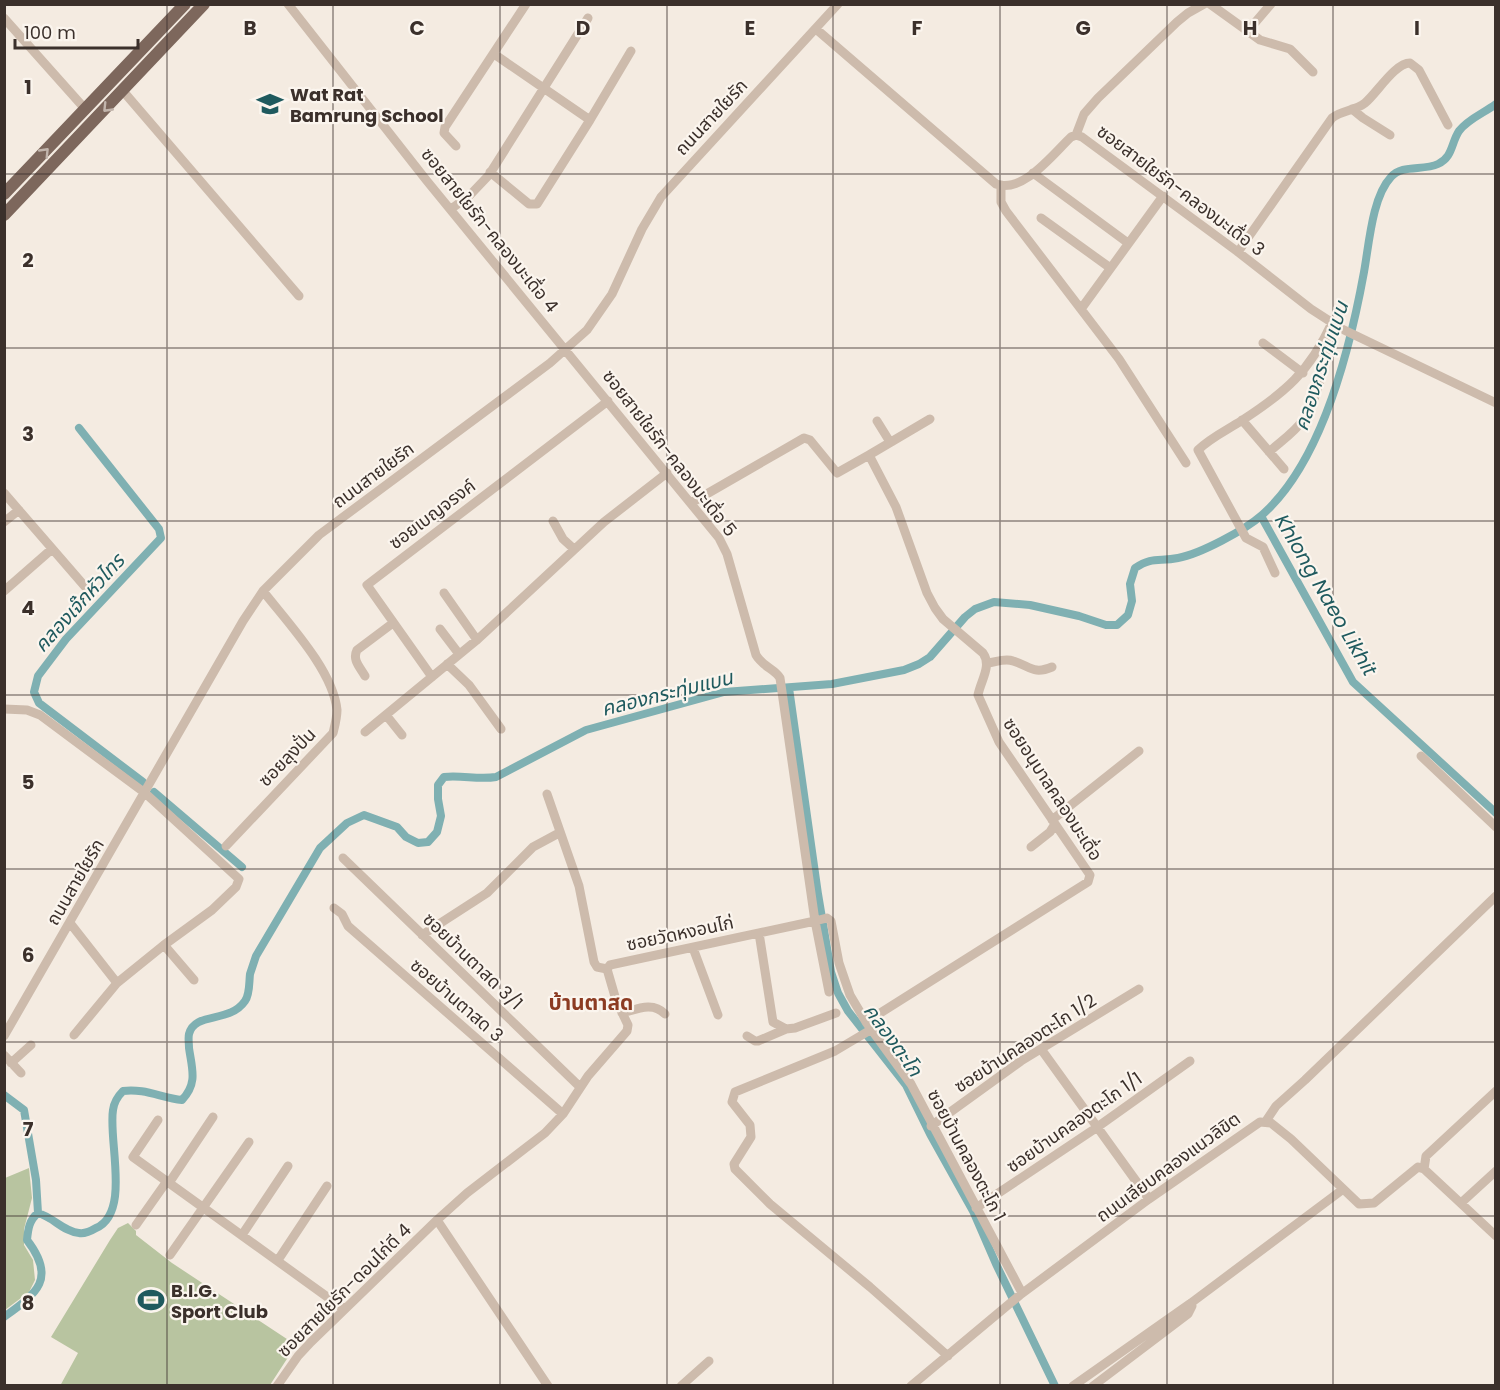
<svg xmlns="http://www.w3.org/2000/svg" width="1500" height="1390" font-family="Poppins,'Noto Sans Thai',sans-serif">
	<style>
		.green { fill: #b8c4a0 }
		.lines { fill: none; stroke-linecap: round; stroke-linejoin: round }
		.canal { stroke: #7fb0b2; stroke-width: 8 }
		.minor { stroke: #cdbbac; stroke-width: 9 }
		.major { stroke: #7d675c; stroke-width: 12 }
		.oneway { stroke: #c2b5ac }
		.grid { fill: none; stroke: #3b302b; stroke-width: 1.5; stroke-opacity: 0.55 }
		.labels { text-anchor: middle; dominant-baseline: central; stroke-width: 4.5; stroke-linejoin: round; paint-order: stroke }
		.poi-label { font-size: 18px; font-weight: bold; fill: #3b302b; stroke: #fbf5ee; text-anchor: start }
		.street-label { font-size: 18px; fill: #3b302b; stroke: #fbf5ee }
		.water-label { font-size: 20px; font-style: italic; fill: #1f5a5e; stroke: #fbf5ee }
		.quarter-label { font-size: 21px; font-weight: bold; fill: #8c3b22; stroke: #fbf5ee }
		.grid-label { font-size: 20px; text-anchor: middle; font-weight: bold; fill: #3b302b; stroke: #fbf5ee; stroke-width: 4.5; stroke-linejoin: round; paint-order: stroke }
	</style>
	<rect width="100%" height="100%" fill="#f4ebe1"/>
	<!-- green -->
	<path class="green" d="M29,1168L32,1198L24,1229V1245L33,1260L35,1280L29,1292L5,1310V1178Z
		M128,1223L136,1231V1235L172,1263L296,1345L270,1385L60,1386L78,1353L51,1337L110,1240L118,1228Z"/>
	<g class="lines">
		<!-- canal -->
		<path class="canal" d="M79,428L159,529L161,538L66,639L38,676L34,692L39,703L143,782
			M1261,516L1353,682L1496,813
			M789,688L818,894L831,972L838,993L848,1011L906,1085L930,1134L973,1211L996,1264L1055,1386
			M154,792L242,867
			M4,1095L24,1110L36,1180L38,1213
			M4,1317C37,1293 57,1279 27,1240C28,1230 29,1220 38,1213C53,1217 64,1232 79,1233C85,1234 91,1231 96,1228C131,1213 108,1140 113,1110C114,1102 117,1097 123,1091C144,1088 162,1098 182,1100C198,1083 192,1069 189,1048C189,1043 188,1038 189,1034C195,1011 229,1024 245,1001C250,994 249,982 250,974C252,968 254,962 256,956L320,848L347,823L364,815L397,827L406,837L418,843L428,842L437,832L441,816L438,799V785L444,777C462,775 479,780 496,777L586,730L724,692L832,684L904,670L919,664L930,657L965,617L975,609L994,602L1030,605L1079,616L1106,625H1117L1128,615L1132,601L1130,584L1135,568C1153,556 1159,562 1178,558C1200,554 1245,530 1262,515C1322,462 1350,349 1364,272C1369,245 1372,197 1391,177C1402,164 1423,171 1438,164C1453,157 1451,143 1459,131C1468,119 1484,113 1496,104"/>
		<!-- minor -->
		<path class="minor" d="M1210,4L1260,40L1290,49L1313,72
			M4,18L86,110
			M816,29L996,184C1023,194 1053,154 1071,137L1076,135L1082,137L1238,252L1311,309L1342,329L1496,403
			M1247,32L1271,4
			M494,54L590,120
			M123,91L299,296
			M1352,109L1363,118L1390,135
			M1076,135L1084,114L1098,98L1177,22L1188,13L1204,4
			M456,146L444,133L445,127L526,4
			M490,172L529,204H537L590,120L631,51
			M1033,173L1128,243
			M1001,185V202L1006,211L1119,359L1186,463
			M451,209L470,195L489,175L588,18
			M1041,218L1109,267
			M1238,252L1332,118C1342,110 1355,111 1365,103C1377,93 1395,63 1410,63L1419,70L1448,125
			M1081,309L1163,196
			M1263,343L1303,373
			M1242,420L1284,469
			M877,421L890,442
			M1269,452C1280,442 1295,432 1303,420C1316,403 1327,361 1326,340
			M869,455L930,419
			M4,493L88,590
			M691,503L804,438L810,440L837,473L869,455L896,507L927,593L935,608L943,619L983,653C992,666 981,680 978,695L999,742L1090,875L1088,882L1080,887L866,1022
			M553,521L563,539L574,549
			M4,522L19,510
			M1275,573L1263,547L1246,538L1198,450C1210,438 1227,430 1241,421C1286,392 1309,372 1332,323
			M4,591L52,549
			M444,593L477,640
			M440,629L459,654
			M988,663C996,662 1005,658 1013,661C1030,666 1033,675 1052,667
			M447,664L469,685L501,729
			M365,676C360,667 352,660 357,650L393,623
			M432,677L367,585L608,401
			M4,709L27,710L40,715L145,793L239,879L236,887L212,910L164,945L117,983L74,1035
			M386,715L402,735
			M365,732L478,639L604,522L667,473
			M1421,756L1496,827
			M547,794L579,886L594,962L597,967L607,969
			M1052,820L1139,751
			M226,846L333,733C335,725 337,718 337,710C333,670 287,622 263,591
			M1031,847L1050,832L1055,824
			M343,858L580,1087
			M334,908L342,914L348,926L563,1114
			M70,923L117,983
			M759,933L773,1022L786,1029L795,1028L836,1013
			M422,935L487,893L533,847L559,833
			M164,945L194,980
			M693,948L718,1015
			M829,992L815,921L827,918L831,921L839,963L850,995L866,1022L911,1084L1022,1293
			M622,1013C637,1009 653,1001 665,1014
			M872,1029L835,1051L735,1092L732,1102L750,1125L751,1137L734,1164L735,1169L770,1204L870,1287L948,1356
			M4,1036L243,621L263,591L319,535L550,363L587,330L612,294L642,229L661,197L838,4
			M747,1036L755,1041H758L786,1029
			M1041,1049L1149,1199
			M4,1055L21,1073
			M11,1063L31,1045
			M158,1120L133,1157L344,1309
			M1266,1121L1276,1106L1305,1080L1496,896
			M931,1126L1021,1061L1139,989
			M1424,1169L1426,1156L1496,1091
			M169,1183L213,1117
			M1461,1203L1496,1171
			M976,1208L1096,1128L1190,1061
			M437,1220L548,1386
			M136,1225L167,1181
			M242,1235L288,1166
			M170,1255L249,1142
			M278,1260L327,1186
			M277,1386L298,1356L311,1342L437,1220L467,1193L545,1133L563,1114L588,1076L627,1031L628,1025L616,1000L607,969L610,965L815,921L780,678C775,669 763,667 756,655L727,554L719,538L427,181L288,4
			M681,1386L709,1361
			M911,1386L1020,1295L1149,1199L1260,1122L1271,1123L1291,1139L1359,1204L1374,1203L1418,1167L1424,1169L1496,1236
			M1073,1386L1191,1303L1342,1190
			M1093,1386L1188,1314L1192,1306L1191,1303"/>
		<!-- major -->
		<path class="major" d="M4,194L185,4
			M4,215L204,4"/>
	</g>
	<!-- one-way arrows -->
	<defs><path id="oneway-chevron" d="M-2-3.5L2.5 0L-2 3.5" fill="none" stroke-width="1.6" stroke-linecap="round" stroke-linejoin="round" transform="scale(1.5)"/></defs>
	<g class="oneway">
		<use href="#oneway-chevron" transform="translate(107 108) rotate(134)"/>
		<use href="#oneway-chevron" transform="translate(45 152) rotate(-46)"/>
	</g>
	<!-- grid -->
	<path class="grid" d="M167,4V1386M333,4V1386M500,4V1386M667,4V1386M833,4V1386M1000,4V1386M1167,4V1386M1333,4V1386M4,174H1496M4,348H1496M4,521H1496M4,695H1496M4,869H1496M4,1042H1496M4,1216H1496"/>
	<!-- icons -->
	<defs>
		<g id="school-bare" transform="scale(2.07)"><path d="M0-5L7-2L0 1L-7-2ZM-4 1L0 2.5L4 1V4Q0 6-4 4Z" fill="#1f5a5e" stroke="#fbf5ee" stroke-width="2.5" paint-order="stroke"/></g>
		<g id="stadium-bare" transform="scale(2.07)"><path d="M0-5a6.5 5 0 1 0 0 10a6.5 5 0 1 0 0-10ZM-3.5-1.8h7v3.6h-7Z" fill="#1f5a5e" stroke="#fbf5ee" stroke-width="2.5" paint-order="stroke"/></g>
	</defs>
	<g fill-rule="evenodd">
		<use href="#school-bare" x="270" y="104"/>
		<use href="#stadium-bare" x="151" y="1300"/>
	</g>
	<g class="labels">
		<!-- poi labels -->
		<g class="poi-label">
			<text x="290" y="94">Wat Rat<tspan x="290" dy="21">Bamrung School</tspan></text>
			<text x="171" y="1290">B.I.G.<tspan x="171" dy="21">Sport Club</tspan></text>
		</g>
		<!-- street labels -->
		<g class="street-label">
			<text transform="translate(711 117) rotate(-47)">ถนนสายใยรัก</text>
			<text transform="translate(1181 190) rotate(37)">ซอยสายใยรัก-คลองมะเดื่อ 3</text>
			<text transform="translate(490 230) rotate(51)">ซอยสายใยรัก-คลองมะเดื่อ 4</text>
			<text transform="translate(670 453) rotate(52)">ซอยสายใยรัก-คลองมะเดื่อ 5</text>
			<text transform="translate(373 475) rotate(-37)">ถนนสายใยรัก</text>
			<text transform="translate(432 514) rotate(-37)">ซอยเบญจรงค์</text>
			<text transform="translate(287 757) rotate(-46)">ซอยลุงปั่น</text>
			<text transform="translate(1053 789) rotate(57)">ซอยอนุบาลคลองมะเดื่อ</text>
			<text transform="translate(75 882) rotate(-60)">ถนนสายใยรัก</text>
			<text transform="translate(680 933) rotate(-12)">ซอยวัดหงอนไก่</text>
			<text transform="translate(473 961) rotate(44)">ซอยบ้านตาสด 3/1</text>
			<text transform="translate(457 1000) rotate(41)">ซอยบ้านตาสด 3</text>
			<text transform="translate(1025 1043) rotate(-33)">ซอยบ้านคลองตะโก 1/2</text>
			<text transform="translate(1074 1122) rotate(-35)">ซอยบ้านคลองตะโก 1/1</text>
			<text transform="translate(967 1155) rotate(62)">ซอยบ้านคลองตะโก 1</text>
			<text transform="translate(1168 1167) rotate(-36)">ถนนเลียบคลองแนวลิขิต</text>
			<text transform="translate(344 1290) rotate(-45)">ซอยสายใยรัก-ดอนไก่ดี 4</text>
		</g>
		<!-- water labels -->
		<g class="water-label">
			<text transform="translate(1321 366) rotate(-72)">คลองกระทุ่มแบน</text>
			<text transform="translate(1326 595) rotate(60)">Khlong Naeo Likhit</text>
			<text transform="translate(79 603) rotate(-48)">คลองเจ๊กหัวไทร</text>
			<text transform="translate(667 693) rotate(-14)">คลองกระทุ่มแบน</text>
			<text transform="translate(893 1040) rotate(54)">คลองตะโก</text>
		</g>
		<!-- quarter labels -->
		<g class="quarter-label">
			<text x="591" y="1002">บ้านตาสด</text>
		</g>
	</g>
	<g class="grid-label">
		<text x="250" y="35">B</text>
		<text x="417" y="35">C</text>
		<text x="583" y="35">D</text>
		<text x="750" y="35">E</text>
		<text x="917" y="35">F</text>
		<text x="1083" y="35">G</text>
		<text x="1250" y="35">H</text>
		<text x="1417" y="35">I</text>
		<text x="28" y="94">1</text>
		<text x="28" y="267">2</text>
		<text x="28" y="441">3</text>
		<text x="28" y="615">4</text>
		<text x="28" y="789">5</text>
		<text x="28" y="962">6</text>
		<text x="28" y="1136">7</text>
		<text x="28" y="1310">8</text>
	</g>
	<!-- border -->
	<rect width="1500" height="1390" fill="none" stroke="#3b302b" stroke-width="12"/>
	<!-- scale -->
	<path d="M15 39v9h123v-9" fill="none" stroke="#3b302b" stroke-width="3"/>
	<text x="24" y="39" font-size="18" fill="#3b302b" stroke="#fbf5ee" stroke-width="4.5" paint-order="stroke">100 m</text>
</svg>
